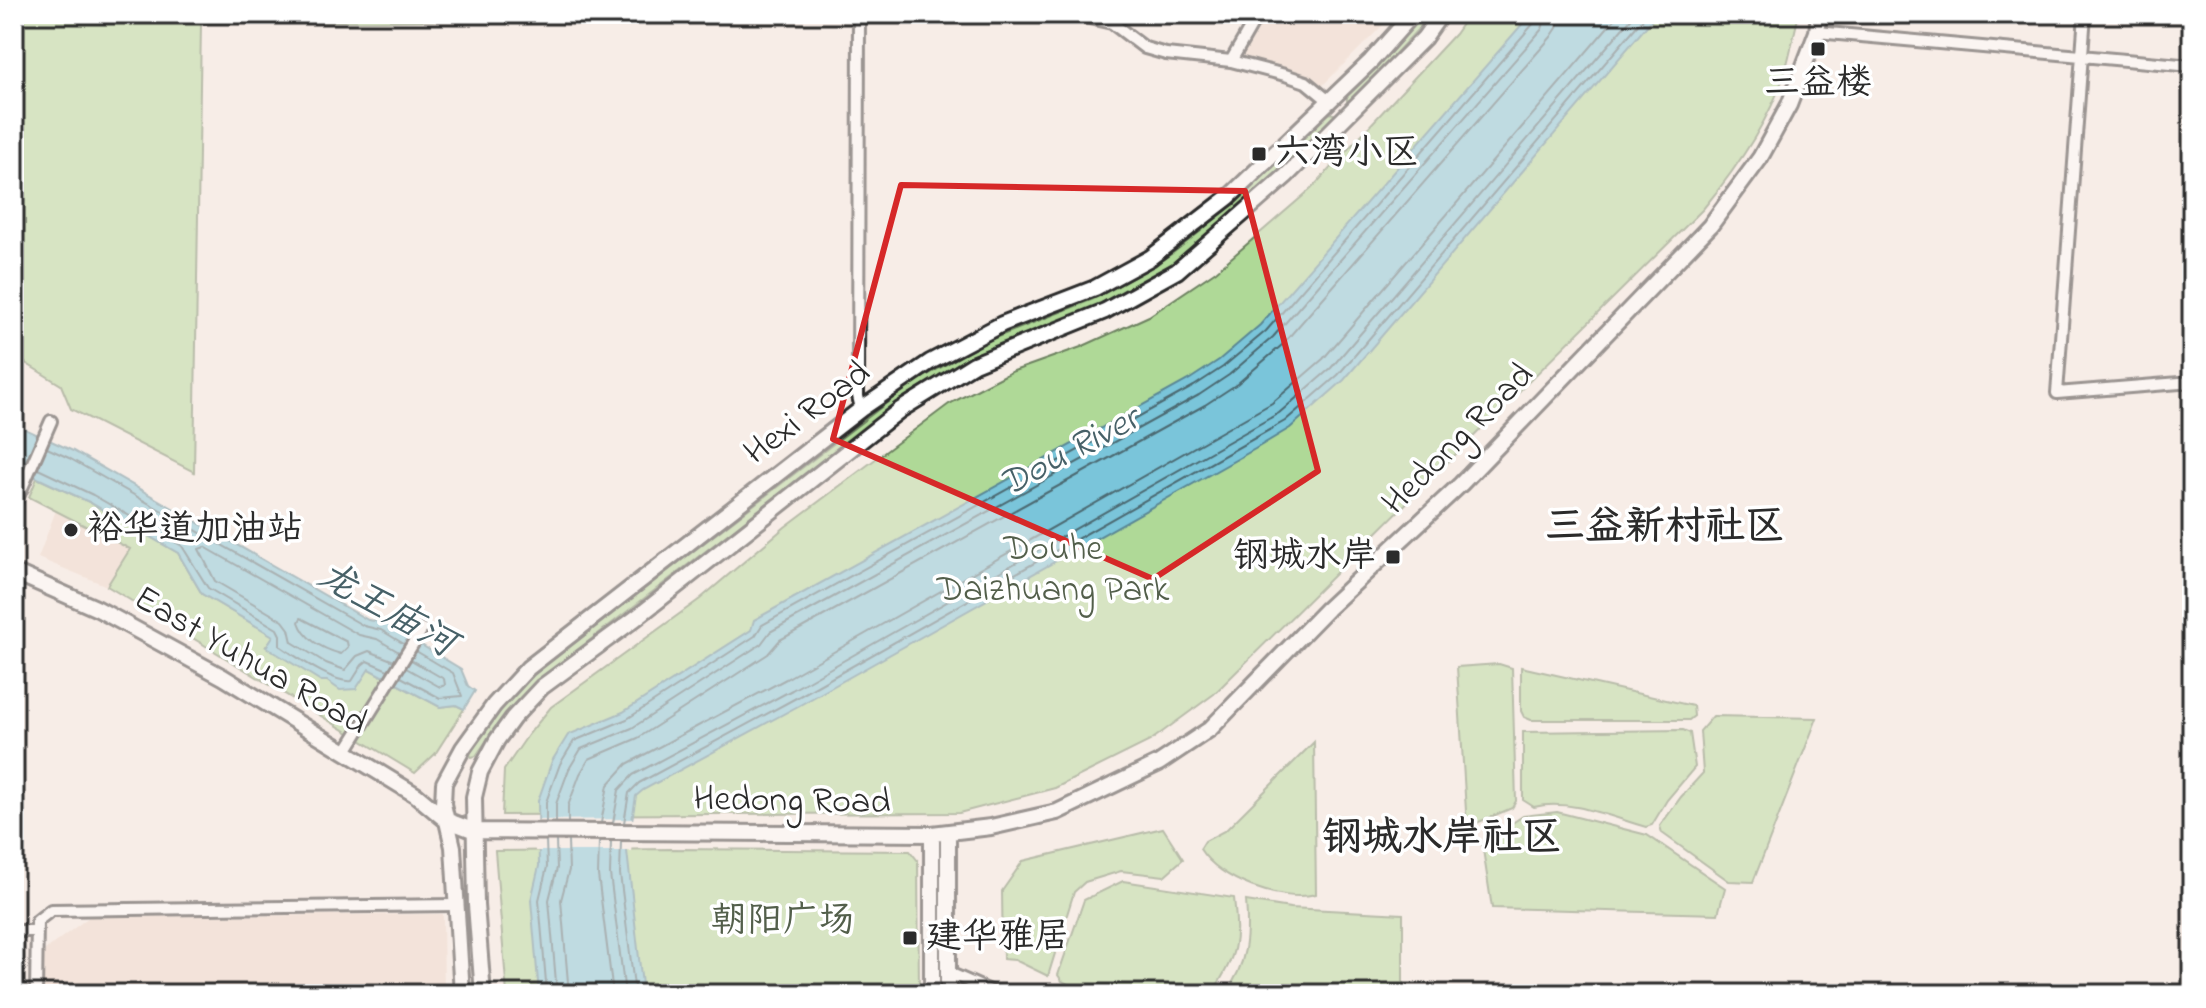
<svg xmlns="http://www.w3.org/2000/svg" width="2206" height="1008" font-family="'Indie Flower','LXGW WenKai TC',sans-serif">
	<style>
		.built { fill: #edd8ca }
		.green { fill: #afd997; stroke: #6d8261; stroke-width: 2 }
		.water { fill: #7ac5da; stroke: #5a8794; stroke-width: 2 }
		.pier { fill: #f7ede7 }
		.lines { fill: none; stroke-linecap: round; stroke-linejoin: round }
		.shore { stroke: #4b6971; stroke-width: 2 }
		.street-casing { stroke: #2b2b2b; stroke-width: 16 }
		.secondary-casing { stroke: #2b2b2b; stroke-width: 20 }
		.street { stroke: #fff; stroke-width: 10 }
		.secondary { stroke: #fff; stroke-width: 14 }
		.marked { fill: none; stroke: #d62828; stroke-width: 6; stroke-linejoin: round }
		.poi-dot { fill: #2b2b2b; stroke: #fff; stroke-width: 3 }
		.labels { text-anchor: middle; dominant-baseline: central; stroke-width: 7; stroke-linejoin: round; paint-order: stroke }
		.poi-label { font-size: 36px; fill: #2b2b2b; stroke: #fff; text-anchor: start }
		.street-label { font-size: 36px; fill: #2b2b2b; stroke: #fff }
		.park-label { font-size: 36px; fill: #535f4b; stroke: #fff }
		.water-label { font-size: 38px; font-style: italic; fill: #476168; stroke: #fff }
		.quarter-label { font-size: 40px; font-weight: bold; fill: #2b2b2b; stroke: #fff }
	</style>
	<rect width="100%" height="100%" fill="#f7ede7"/>
	<filter id="ink" filterUnits="userSpaceOnUse"><feTurbulence type="fractalNoise" baseFrequency=".0125" numOctaves="2"/><feDisplacementMap in="SourceGraphic" scale="16" xChannelSelector="R" yChannelSelector="G"/><feConvolveMatrix kernelMatrix="1 2 1 2 8 2 1 2 1" color-interpolation-filters="sRGB"/></filter>
	<g filter="url(#ink)">
		<!-- built -->
		<path class="built" d="M1263,14H1394L1321,87L1232,70Z
			M56,510L131,549L107,586L38,558Z
			M443,914L444,994H41V953L89,917Z"/>
		<!-- green -->
		<path class="green" d="M14,14H793L851,16L201,23L194,472L71,409L61,385L14,356Z
			M1424,14H1432L1354,98L1347,101V95Z
			M1469,14H1799C1794,34 1790,55 1784,75C1768,124 1735,170 1703,209L1214,694L1150,741L1055,788L959,813L502,815L504,770L528,735L551,707L700,599L785,527L949,404L1011,372L1081,347L1149,316L1216,271L1311,189L1455,34Z
			M1328,113L1334,114L1335,119L1197,245L1172,264L1141,284L1088,312L971,357L915,390L542,677C515,700 496,727 476,756L471,757L470,754C489,722 510,697 537,671L910,385L987,341L1093,299L1147,270L1174,252L1202,230Z
			M37,478L89,502L178,553L202,594L274,636L266,646L369,669L440,707L456,705L464,709L435,754L415,773L107,586L130,549L29,497Z
			M1499,664L1512,668L1516,801L1512,808L1467,827L1457,667Z
			M1521,667L1693,706L1694,716L1689,720H1531L1524,717L1521,711Z
			M1713,716L1817,718L1753,882L1729,881L1662,833L1660,826L1681,797L1703,773L1700,731Z
			M1683,730L1690,733L1695,767L1667,800L1652,825L1646,827C1611,817 1569,798 1534,807L1523,800V732Z
			M1314,742L1316,894C1281,903 1219,880 1200,849L1205,841L1226,830Z
			M1557,812L1647,835L1725,888L1718,914L1492,908L1482,843L1523,816Z
			M1163,828L1183,859L1164,876L1121,871L1085,882L1074,892L1048,976L1015,960L1003,959L1002,891L1023,861Z
			M672,849L910,851L918,861L919,994H507L495,851Z
			M1123,881L1234,898C1239,945 1237,953 1212,994H1087L1062,981L1058,975L1084,900Z
			M1246,901L1290,908L1403,914V994H1225C1247,965 1249,936 1246,901Z"/>
		<!-- water -->
		<path class="water" d="M1531,14H1657L1344,380L1290,428L1255,449L800,705L643,790L636,796L627,851L643,994H539L531,900L539,866L538,801L552,761L568,735L623,712L751,630L754,620L1190,379L1219,360L1260,325Z
			M14,424L73,451L368,620L383,622L461,669L468,686L475,691L464,709L456,705L440,707L369,669L356,689L340,690L327,681H321L266,647L273,636L202,594L178,553L89,502L14,467Z"/>
		<!-- pier -->
		<path class="pier" d="M636,819L631,851H535L534,820Z"/>
		<g class="lines">
			<!-- shore -->
			<path class="shore" d="M47,448L69,458L364,626L381,630L404,644
				M38,469L93,495L182,546L208,588L277,629L280,635V646C297,657 334,684 352,681L362,665L367,661L388,670
				M301,618L347,642L348,647L341,654C323,649 305,640 299,622Z
				M394,661L369,651L357,656L345,670L326,663L292,642L289,629L283,621L215,581L199,549L205,547L359,635L377,639L399,652
				M406,668L440,687L445,685L444,679L411,660
				M401,677L440,698L462,696L453,673L416,651
				M546,822V802L560,764L574,741L627,719L755,636L762,625L1194,386L1223,367L1266,331L1534,23L1536,14
				M556,823V804L569,769L581,749L632,728L761,644L770,632L1199,395L1229,375L1273,337L1542,29L1547,14
				M568,823V806L580,774L589,759L638,738L768,654L780,640L1205,405L1237,384L1282,345L1551,37L1557,28L1559,14
				M601,823L608,785L627,764L786,679L1272,403L1323,359L1619,14
				M613,823L619,790L633,775L792,690L1279,413L1331,368L1635,14
				M624,823L629,793L639,783L796,698L1285,421L1338,375L1647,14
				M546,840L547,867L539,900L547,994
				M556,841L557,868L549,900L557,994
				M568,841L569,870L561,900L569,994
				M599,841L598,875L613,994
				M611,841L610,874L625,994
				M621,841L620,874L635,994"/>
			<!-- street casing -->
			<g class="street-casing">
				<path id="street" d="M859,14L858,396L861,409
					M1071,14L1112,23L1145,48L1166,54L1231,61L1285,75L1306,82L1329,101
					M2085,14L2057,393L2192,382
					M1817,32L2192,66
					M1231,61L1258,14
					M14,506L51,421
					M346,751L422,629
					M14,931H37
					M947,972L997,994
					M36,994L37,921L51,910L456,905"/>
			</g>
			<!-- secondary casing -->
			<g class="secondary-casing">
				<path id="secondary" d="M14,572L98,609L223,677L416,795L446,820L475,831L932,834L991,827L1057,812L1159,763L1210,729L1327,609L1461,484L1710,226L1760,158L1789,105L1817,32L1819,14
					M462,994L453,847L443,804L444,783L463,748L494,705L528,668L861,409L930,362L1002,324L1095,288L1150,258L1229,197L1371,61L1413,14
					M483,994L476,905L474,797L480,772L497,740L513,718L542,687L636,618L900,410L974,364L1105,311L1177,271L1286,176L1424,38L1441,14
					M932,994V834
					M948,994V833"/>
			</g>
			<!-- street -->
			<use href="#street" class="street"/>
			<!-- secondary -->
			<use href="#secondary" class="secondary"/>
		</g>
	</g>
	<!-- marked area -->
	<path d="M0 0H2206V1008H0ZM901,185L1245,191L1318,471L1153,579L833,439Z" fill="#f7ede7" fill-opacity=".55" fill-rule="evenodd"/>
	<path class="marked" d="M901,185L1245,191L1318,471L1153,579L833,439Z"/>
	<!-- markers -->
	<g class="poi-dot">
		<rect x="1810" y="41" width="16" height="16" rx="4"/>
		<rect x="1251" y="146" width="16" height="16" rx="4"/>
		<circle cx="71" cy="530" r="8"/>
		<rect x="1385" y="549" width="16" height="16" rx="4"/>
		<rect x="902" y="930" width="16" height="16" rx="4"/>
	</g>
	<g class="labels">
		<!-- poi labels -->
		<g class="poi-label">
			<text x="1818" y="84" text-anchor="middle">三益楼</text>
			<text x="1275" y="154">六湾小区</text>
			<text x="87" y="530">裕华道加油站</text>
			<text x="1377" y="557" text-anchor="end">钢城水岸</text>
			<text x="926" y="938">建华雅居</text>
		</g>
		<!-- street labels -->
		<g class="street-label">
			<text transform="translate(808 414) rotate(-37)">Hexi Road</text>
			<text transform="translate(1459 440) rotate(-45)">Hedong Road</text>
			<text transform="translate(250 662) rotate(30)">East Yuhua Road</text>
			<text transform="translate(792 802) rotate(1)">Hedong Road</text>
		</g>
		<!-- park labels -->
		<g class="park-label">
			<text x="1053" y="550">Douhe<tspan x="1053" dy="41">Daizhuang Park</tspan></text>
			<text x="783" y="922">朝阳广场</text>
		</g>
		<!-- water labels -->
		<g class="water-label">
			<text transform="translate(1070 453) rotate(-28)">Dou River</text>
			<text transform="translate(386 611) rotate(30)">龙王庙河</text>
		</g>
		<!-- quarter labels -->
		<g class="quarter-label">
			<text x="1665" y="528">三益新村社区</text>
			<text x="1442" y="839">钢城水岸社区</text>
		</g>
	</g>
	<!-- margin -->
	<rect width="2206" height="1008" fill="none" stroke="#fff" stroke-width="48"/>
	<rect x="24" y="24" width="2158" height="960" fill="none" stroke="#2b2b2b" stroke-width="3" filter="url(#ink)"/>
</svg>
